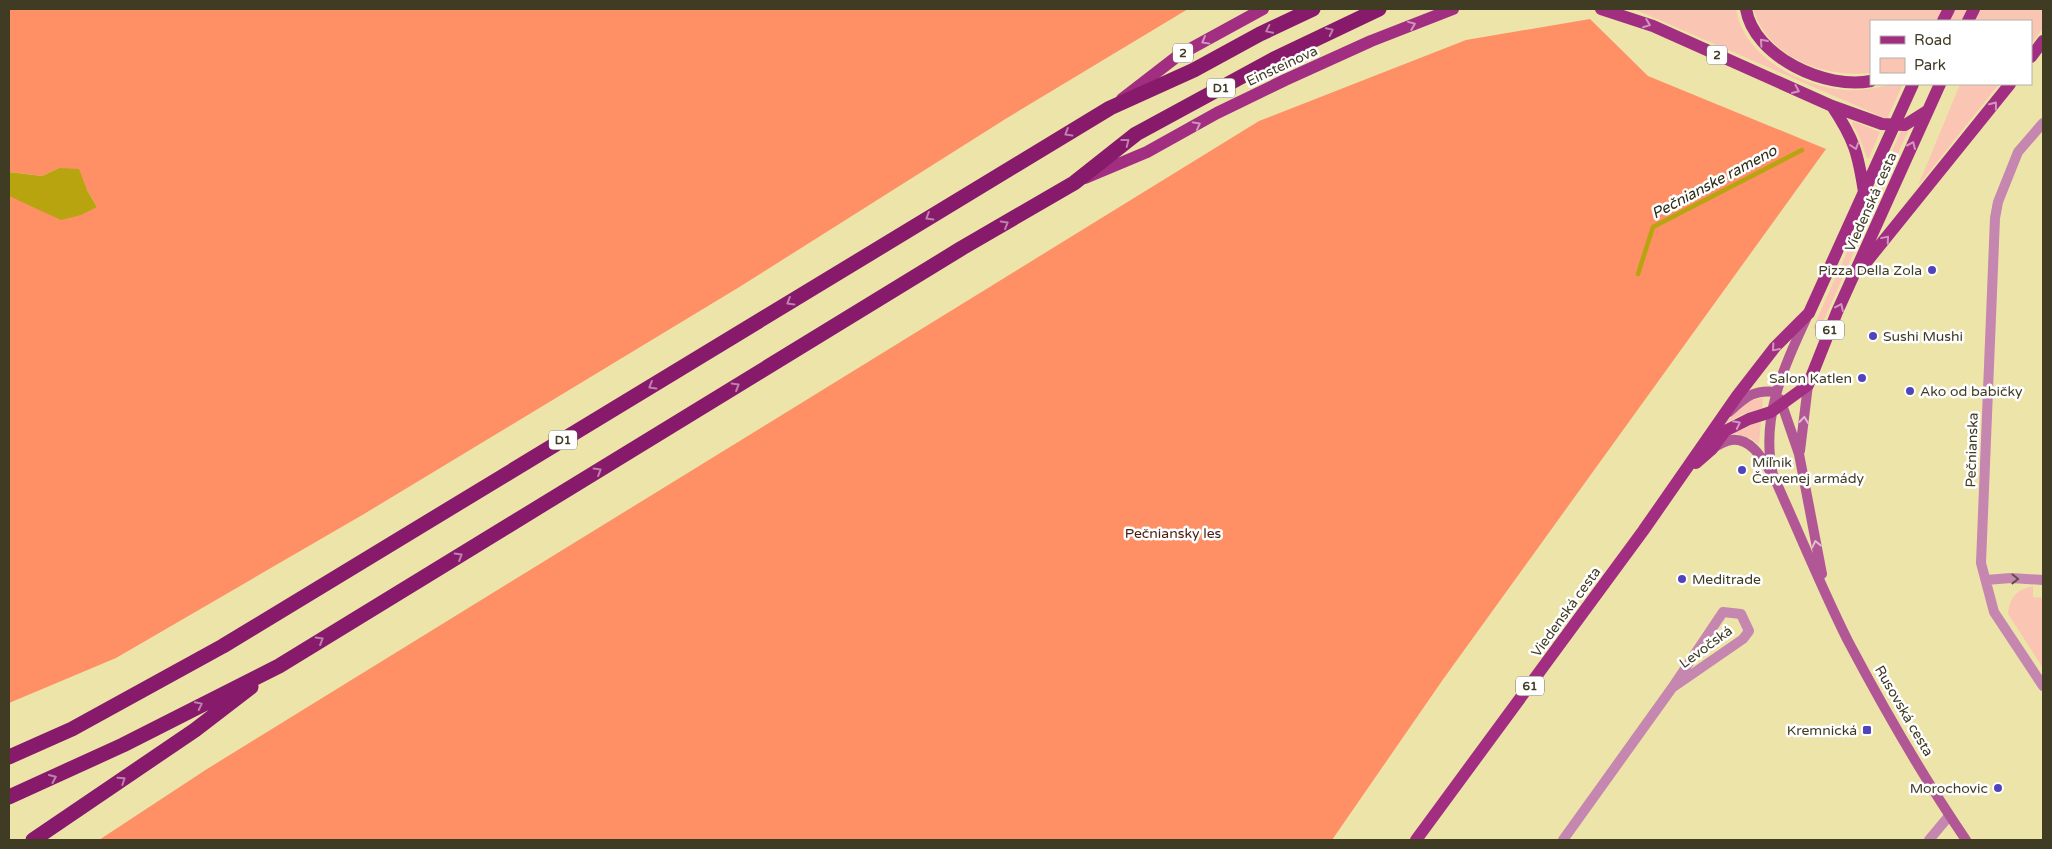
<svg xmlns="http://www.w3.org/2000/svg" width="2052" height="849" font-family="'Varela Round',sans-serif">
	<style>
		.green { fill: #fac6b3 }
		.forest { fill: #ff9066 }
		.water { fill: #b7a40f }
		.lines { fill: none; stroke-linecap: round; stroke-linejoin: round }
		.stream { stroke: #b7a40f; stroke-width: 4.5 }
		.street { stroke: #c586af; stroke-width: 10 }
		.secondary { stroke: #b25795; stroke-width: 10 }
		.primary { stroke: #a22e82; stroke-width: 12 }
		.highway { stroke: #871a6b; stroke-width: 15 }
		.oneway { stroke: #d096c0 }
		.oneway2 { stroke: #bd81ae }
		.oneway3 { stroke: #e0bcd5 }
		.oneway4 { stroke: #614e47 }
		.poi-dot { fill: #4f44bb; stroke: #fff; stroke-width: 2 }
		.labels { text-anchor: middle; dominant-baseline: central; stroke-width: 5; stroke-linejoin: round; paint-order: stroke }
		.shield { fill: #fff; stroke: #797666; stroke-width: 1 }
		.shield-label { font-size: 12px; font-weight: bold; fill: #403c24 }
		.street-label { font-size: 14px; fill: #403c24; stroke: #fff }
		.poi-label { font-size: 14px; fill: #403c24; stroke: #fff; text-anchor: end }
		.park-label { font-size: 14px; fill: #481d0d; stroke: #fff }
		.water-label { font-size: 15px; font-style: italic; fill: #2d2a15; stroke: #fff }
	</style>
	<rect width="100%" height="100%" fill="#ede4a9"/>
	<!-- green -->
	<path class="green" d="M1634,9H1736C1744,57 1801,87 1846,90C1866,92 1884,84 1903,84L1887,119Z
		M1753,9H2043V28L2031,44V21H1871V73C1823,78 1768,57 1753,9Z
		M1960,84H1999L1918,186Z
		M1853,121L1880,132L1869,158H1867L1858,134L1852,124Z
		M1909,129L1819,331L1813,328L1901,131Z
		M1763,398L1762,408L1743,414L1722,425L1750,401Z
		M1761,421L1759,444L1750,438L1733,433Z
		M2033,586V597L2043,598V668L2008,614C2010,597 2016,590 2033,586Z"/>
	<!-- forest -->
	<path class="forest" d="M9,9H1188L1007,118L741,286L364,514L116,658L9,703V196L17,199L97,207L87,190L59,168L42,176L9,172Z
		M1590,19L1648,76L1826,149L1444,678L1332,840H99L207,769L1259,121L1466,40Z"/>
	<!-- water -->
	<path class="water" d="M59,168L79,169L87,190L97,207L81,215L61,220L9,196V172L42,176Z"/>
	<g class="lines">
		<!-- stream -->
		<path class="stream" d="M1638,274L1653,227L1802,150"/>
		<!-- street -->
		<path class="street" d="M2043,123L2018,152L1998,202L1995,218L1981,563L1994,612L2043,686
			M1986,580L2011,578L2043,580
			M1563,840L1672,688L1723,612L1741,614L1749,631L1743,639L1672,688
			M1929,840L1949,816"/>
		<!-- secondary -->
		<path class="secondary" d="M1806,319C1783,369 1760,419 1773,475C1798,530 1821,587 1848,641C1884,709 1923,777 1966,840
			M1780,399L1799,454L1822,574
			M1729,412C1745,398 1753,389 1776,392
			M1713,448C1718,445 1725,441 1731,440C1750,437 1762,458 1770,471
			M1800,451L1808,385"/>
		<!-- primary -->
		<path class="primary" d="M1601,9L1653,26L1832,106L1882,124L1905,125L1927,111
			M1746,9C1754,57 1826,90 1871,81
			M1943,21L1949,9
			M1968,21L1974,9
			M2031,57L2043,41
			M1122,99L1179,55L1263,9
			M1832,106C1854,139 1858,153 1864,192
			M1085,178L1147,152L1217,113L1285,80L1371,41L1453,9
			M1864,265L2010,84
			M1696,463L1712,449L1725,431L1749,419L1771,412L1808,385L1837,312L1940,84
			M1416,840L1643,531L1737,396L1775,347L1809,313L1913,84"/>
		<!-- highway -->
		<path class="highway" d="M9,757L72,729L223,646L1110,108L1194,70L1260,34L1313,9
			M9,797L123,745L279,666L962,248L1074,183L1136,134L1274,59L1379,9
			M33,840L195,730L251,687"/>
	</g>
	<!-- one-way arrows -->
	<defs><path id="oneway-chevron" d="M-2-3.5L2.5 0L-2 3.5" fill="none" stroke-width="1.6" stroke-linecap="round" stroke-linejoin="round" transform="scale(1.25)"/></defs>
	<g class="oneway">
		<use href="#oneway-chevron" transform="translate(1647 24) rotate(21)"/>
		<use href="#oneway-chevron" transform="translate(1412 25) rotate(-22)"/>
		<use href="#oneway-chevron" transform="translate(1205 41) rotate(151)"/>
		<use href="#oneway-chevron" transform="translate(1763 42) rotate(-132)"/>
		<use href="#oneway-chevron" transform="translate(1796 90) rotate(24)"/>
		<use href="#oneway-chevron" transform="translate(1994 105) rotate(-52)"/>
		<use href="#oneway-chevron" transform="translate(1197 125) rotate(-29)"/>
		<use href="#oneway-chevron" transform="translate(1912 145) rotate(-66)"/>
		<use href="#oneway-chevron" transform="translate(1855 146) rotate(72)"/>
		<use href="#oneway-chevron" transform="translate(1886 239) rotate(-50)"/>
		<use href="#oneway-chevron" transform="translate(1840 307) rotate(-65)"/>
		<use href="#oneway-chevron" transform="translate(1775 348) rotate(131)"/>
		<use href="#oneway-chevron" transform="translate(1737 424) rotate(-27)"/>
	</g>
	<g class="oneway2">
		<use href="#oneway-chevron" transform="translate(1269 30) rotate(154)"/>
		<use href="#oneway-chevron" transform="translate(1330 31) rotate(-26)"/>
		<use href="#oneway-chevron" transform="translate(1068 133) rotate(149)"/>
		<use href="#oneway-chevron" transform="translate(1126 142) rotate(-38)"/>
		<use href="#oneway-chevron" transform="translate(929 217) rotate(149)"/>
		<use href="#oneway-chevron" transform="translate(1005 224) rotate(-30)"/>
		<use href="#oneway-chevron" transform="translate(790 302) rotate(149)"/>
		<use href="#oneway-chevron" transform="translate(652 386) rotate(149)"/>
		<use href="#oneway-chevron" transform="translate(736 386) rotate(-31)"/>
		<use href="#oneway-chevron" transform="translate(598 471) rotate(-31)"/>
		<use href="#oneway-chevron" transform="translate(459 556) rotate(-31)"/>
		<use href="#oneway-chevron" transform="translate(320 640) rotate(-31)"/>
		<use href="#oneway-chevron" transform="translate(199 705) rotate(-26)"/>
		<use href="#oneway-chevron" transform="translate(53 778) rotate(-24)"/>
		<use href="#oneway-chevron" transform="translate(122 780) rotate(-34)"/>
	</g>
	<g class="oneway3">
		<use href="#oneway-chevron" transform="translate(1804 420) rotate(-83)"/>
		<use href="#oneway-chevron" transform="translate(1816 544) rotate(-102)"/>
	</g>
	<use class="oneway4" href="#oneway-chevron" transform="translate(2015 579) rotate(1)"/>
	<!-- markers -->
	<g class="poi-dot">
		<circle cx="1932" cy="270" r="5"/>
		<circle cx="1873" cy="336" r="5"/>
		<circle cx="1862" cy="378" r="5"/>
		<circle cx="1910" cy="391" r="5"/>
		<circle cx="1742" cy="470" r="5"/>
		<circle cx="1682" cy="579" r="5"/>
		<rect x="1862" y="725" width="10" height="10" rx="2.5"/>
		<circle cx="1998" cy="788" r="5"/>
	</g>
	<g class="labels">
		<!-- shield labels -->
		<g class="shield">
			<rect x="1173" y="43.5" width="20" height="19" rx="4"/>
			<rect x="1707" y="45.5" width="20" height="19" rx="4"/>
			<rect x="1207" y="78.5" width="28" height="19" rx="4"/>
			<rect x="1816" y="320.5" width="28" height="19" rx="4"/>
			<rect x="549" y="430.5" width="28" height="19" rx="4"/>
			<rect x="1516" y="676.5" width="28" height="19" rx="4"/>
		</g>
		<g class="shield-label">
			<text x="1183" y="53">2</text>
			<text x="1717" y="55">2</text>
			<text x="1221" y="88">D1</text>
			<text x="1830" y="330">61</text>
			<text x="563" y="440">D1</text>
			<text x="1530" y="686">61</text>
		</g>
		<!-- street labels -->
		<g class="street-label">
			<text transform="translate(1282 66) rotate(-25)">Einsteinova</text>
			<text transform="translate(1871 202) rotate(-66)">Viedenská cesta</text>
			<text transform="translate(1972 450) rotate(-88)">Pečnianska</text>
			<text transform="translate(1566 612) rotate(-54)">Viedenská cesta</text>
			<text transform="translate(1706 647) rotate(-36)">Levočská</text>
			<text transform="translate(1904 711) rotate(60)">Rusovská cesta</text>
		</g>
		<!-- poi labels -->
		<g class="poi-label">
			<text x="1922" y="270">Pizza Della Zola</text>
			<text x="1883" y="336" text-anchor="start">Sushi Mushi</text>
			<text x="1852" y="378">Salon Katlen</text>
			<text x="1920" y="391" text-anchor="start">Ako od babičky</text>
			<text x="1752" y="462" text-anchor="start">Míľnik<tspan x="1752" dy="16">Červenej armády</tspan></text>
			<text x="1692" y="579" text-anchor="start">Meditrade</text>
			<text x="1857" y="730">Kremnická</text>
			<text x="1988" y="788">Morochovic</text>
		</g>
		<!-- park labels -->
		<g class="park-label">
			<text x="1173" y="533">Pečniansky les</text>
		</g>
		<!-- water labels -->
		<g class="water-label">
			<text transform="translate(1714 182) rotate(-28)">Pečnianske rameno</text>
		</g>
	</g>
	<!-- border -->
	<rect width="2052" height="849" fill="none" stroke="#403c24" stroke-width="20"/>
	<!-- legend -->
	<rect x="1870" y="20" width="162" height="65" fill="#ffffff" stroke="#b3b1a7"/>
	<rect x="1880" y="36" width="25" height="8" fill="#a22e82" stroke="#b3b1a7"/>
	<text x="1914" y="45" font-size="15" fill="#403c24">Road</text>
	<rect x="1880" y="58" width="25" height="15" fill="#fac6b3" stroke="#b3b1a7"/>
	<text x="1914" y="70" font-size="15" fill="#403c24">Park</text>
</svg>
